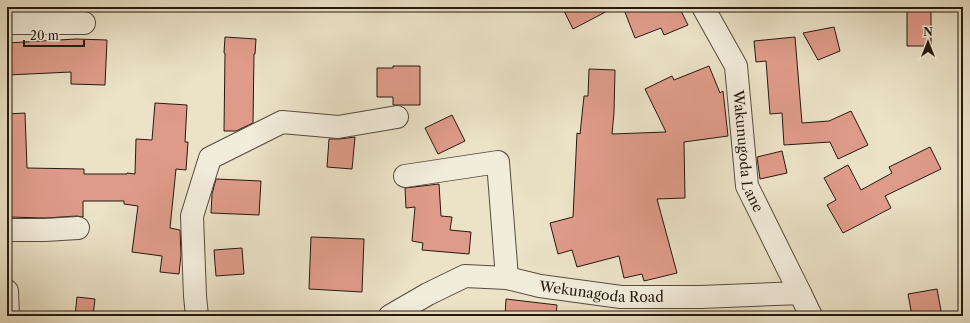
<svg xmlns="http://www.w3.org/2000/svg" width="970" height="323" font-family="'Libre Caslon Text',serif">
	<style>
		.building { fill: #df9b8a; stroke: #261911 }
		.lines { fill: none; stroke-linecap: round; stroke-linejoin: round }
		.minor-casing { stroke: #574b3e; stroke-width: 24 }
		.minor { stroke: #f2ecdb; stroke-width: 22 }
		.labels { text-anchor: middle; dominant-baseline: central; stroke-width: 3.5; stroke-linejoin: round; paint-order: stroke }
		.street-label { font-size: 14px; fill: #261911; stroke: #f2ecdb }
	</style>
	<rect width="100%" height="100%" fill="#ebe2c7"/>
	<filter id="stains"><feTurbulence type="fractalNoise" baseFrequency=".005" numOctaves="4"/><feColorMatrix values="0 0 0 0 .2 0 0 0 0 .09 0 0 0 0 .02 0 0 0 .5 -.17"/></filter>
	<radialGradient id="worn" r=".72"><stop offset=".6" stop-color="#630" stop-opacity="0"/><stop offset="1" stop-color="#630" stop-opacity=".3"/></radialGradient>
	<!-- building -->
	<path class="building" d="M562,7H615L573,29Z
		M623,7H679L688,25L664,35L661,28L635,38Z
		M907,7H931V46H907Z
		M834,27L840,51L818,60L803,33Z
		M225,37L256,39L255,54H254L253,123L236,131H224L225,53H224Z
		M795,37L802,123L829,121L851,111L868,145L838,159L830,142L784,145L782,113L770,114L766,61L756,62L754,41Z
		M76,39L107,40L105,85L71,84V72L7,75V43Z
		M393,66H420V105H393V97H377V68H393Z
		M709,66L720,93L723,91L728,136L684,142L685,198L657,199L677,273L644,281L642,274L624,278L619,256L577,267L572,250L558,254L550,223L573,217L577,133L580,134L584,96H588L589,69L615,70L614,113L612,134L666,132L645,89L672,76L674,80Z
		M155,103L187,105L185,142H188L186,170L176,169L170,228L180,230L181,255L179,274L160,272L162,256L132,252L138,206L124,204V201H83V217L77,216L45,218L7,217V114L25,113L27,168L84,169V174H127V173L135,174L136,139L152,140Z
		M452,115L465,141L438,154L425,128Z
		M355,137L352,169L327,167L329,139H340Z
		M930,147L941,169L885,196L891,208L843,233L827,205L836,200L824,178L848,165L861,190L892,173L889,167Z
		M782,151L787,173L760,179L757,157Z
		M216,179L261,181L259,215L211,213L212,194Z
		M439,184L441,216L452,217L450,230L471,232L469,254L422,250L423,243L412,241L415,207L406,208L405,188Z
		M311,237L364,239L362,292L309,289Z
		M242,248L244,274L216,276L214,250Z
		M937,289L942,316H912L908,294Z
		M77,297L95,299L93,316H75Z
		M506,299L557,305L556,316H505Z"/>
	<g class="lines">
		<!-- minor casing -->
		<g class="minor-casing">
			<g id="minor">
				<path id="s1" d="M703,7L736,66L747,186L800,293"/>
				<path d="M7,23H84"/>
				<path d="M405,176L498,162L507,278"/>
				<path d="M7,230H45L78,228"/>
				<path d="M7,291L8,316"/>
				<path d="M197,316L195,296L192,216L210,158L282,122L338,127L397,117"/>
				<path id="s2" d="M390,316L428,294L465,276L507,278L540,286L621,297H701L800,293L811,316"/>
			</g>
		</g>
		<!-- minor -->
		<use href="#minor" class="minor"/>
	</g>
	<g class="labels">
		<!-- street labels -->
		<g class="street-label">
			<text stroke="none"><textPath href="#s1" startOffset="154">Wakunugoda Lane</textPath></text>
			<text stroke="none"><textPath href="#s2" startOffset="223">Wekunagoda Road</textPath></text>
		</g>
	</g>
	<!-- margin -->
	<rect width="970" height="323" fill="none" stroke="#ebe2c7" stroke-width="24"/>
	<rect x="8" y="8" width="954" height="307" fill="none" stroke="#261911" stroke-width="2"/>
	<rect x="12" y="12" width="946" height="299" fill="none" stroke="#261911"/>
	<!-- north arrow -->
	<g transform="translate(928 42)" stroke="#f2ecdb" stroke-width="3" paint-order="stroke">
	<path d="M0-3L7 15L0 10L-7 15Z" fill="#261911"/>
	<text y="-6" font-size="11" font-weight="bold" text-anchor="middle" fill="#261911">N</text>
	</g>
	<!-- scale -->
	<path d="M24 40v6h60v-6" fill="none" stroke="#261911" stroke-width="2"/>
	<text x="30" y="40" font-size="12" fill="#261911" stroke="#f2ecdb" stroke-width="3" paint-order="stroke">20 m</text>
	<rect width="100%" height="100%" filter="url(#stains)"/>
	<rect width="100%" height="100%" fill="url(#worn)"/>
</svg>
